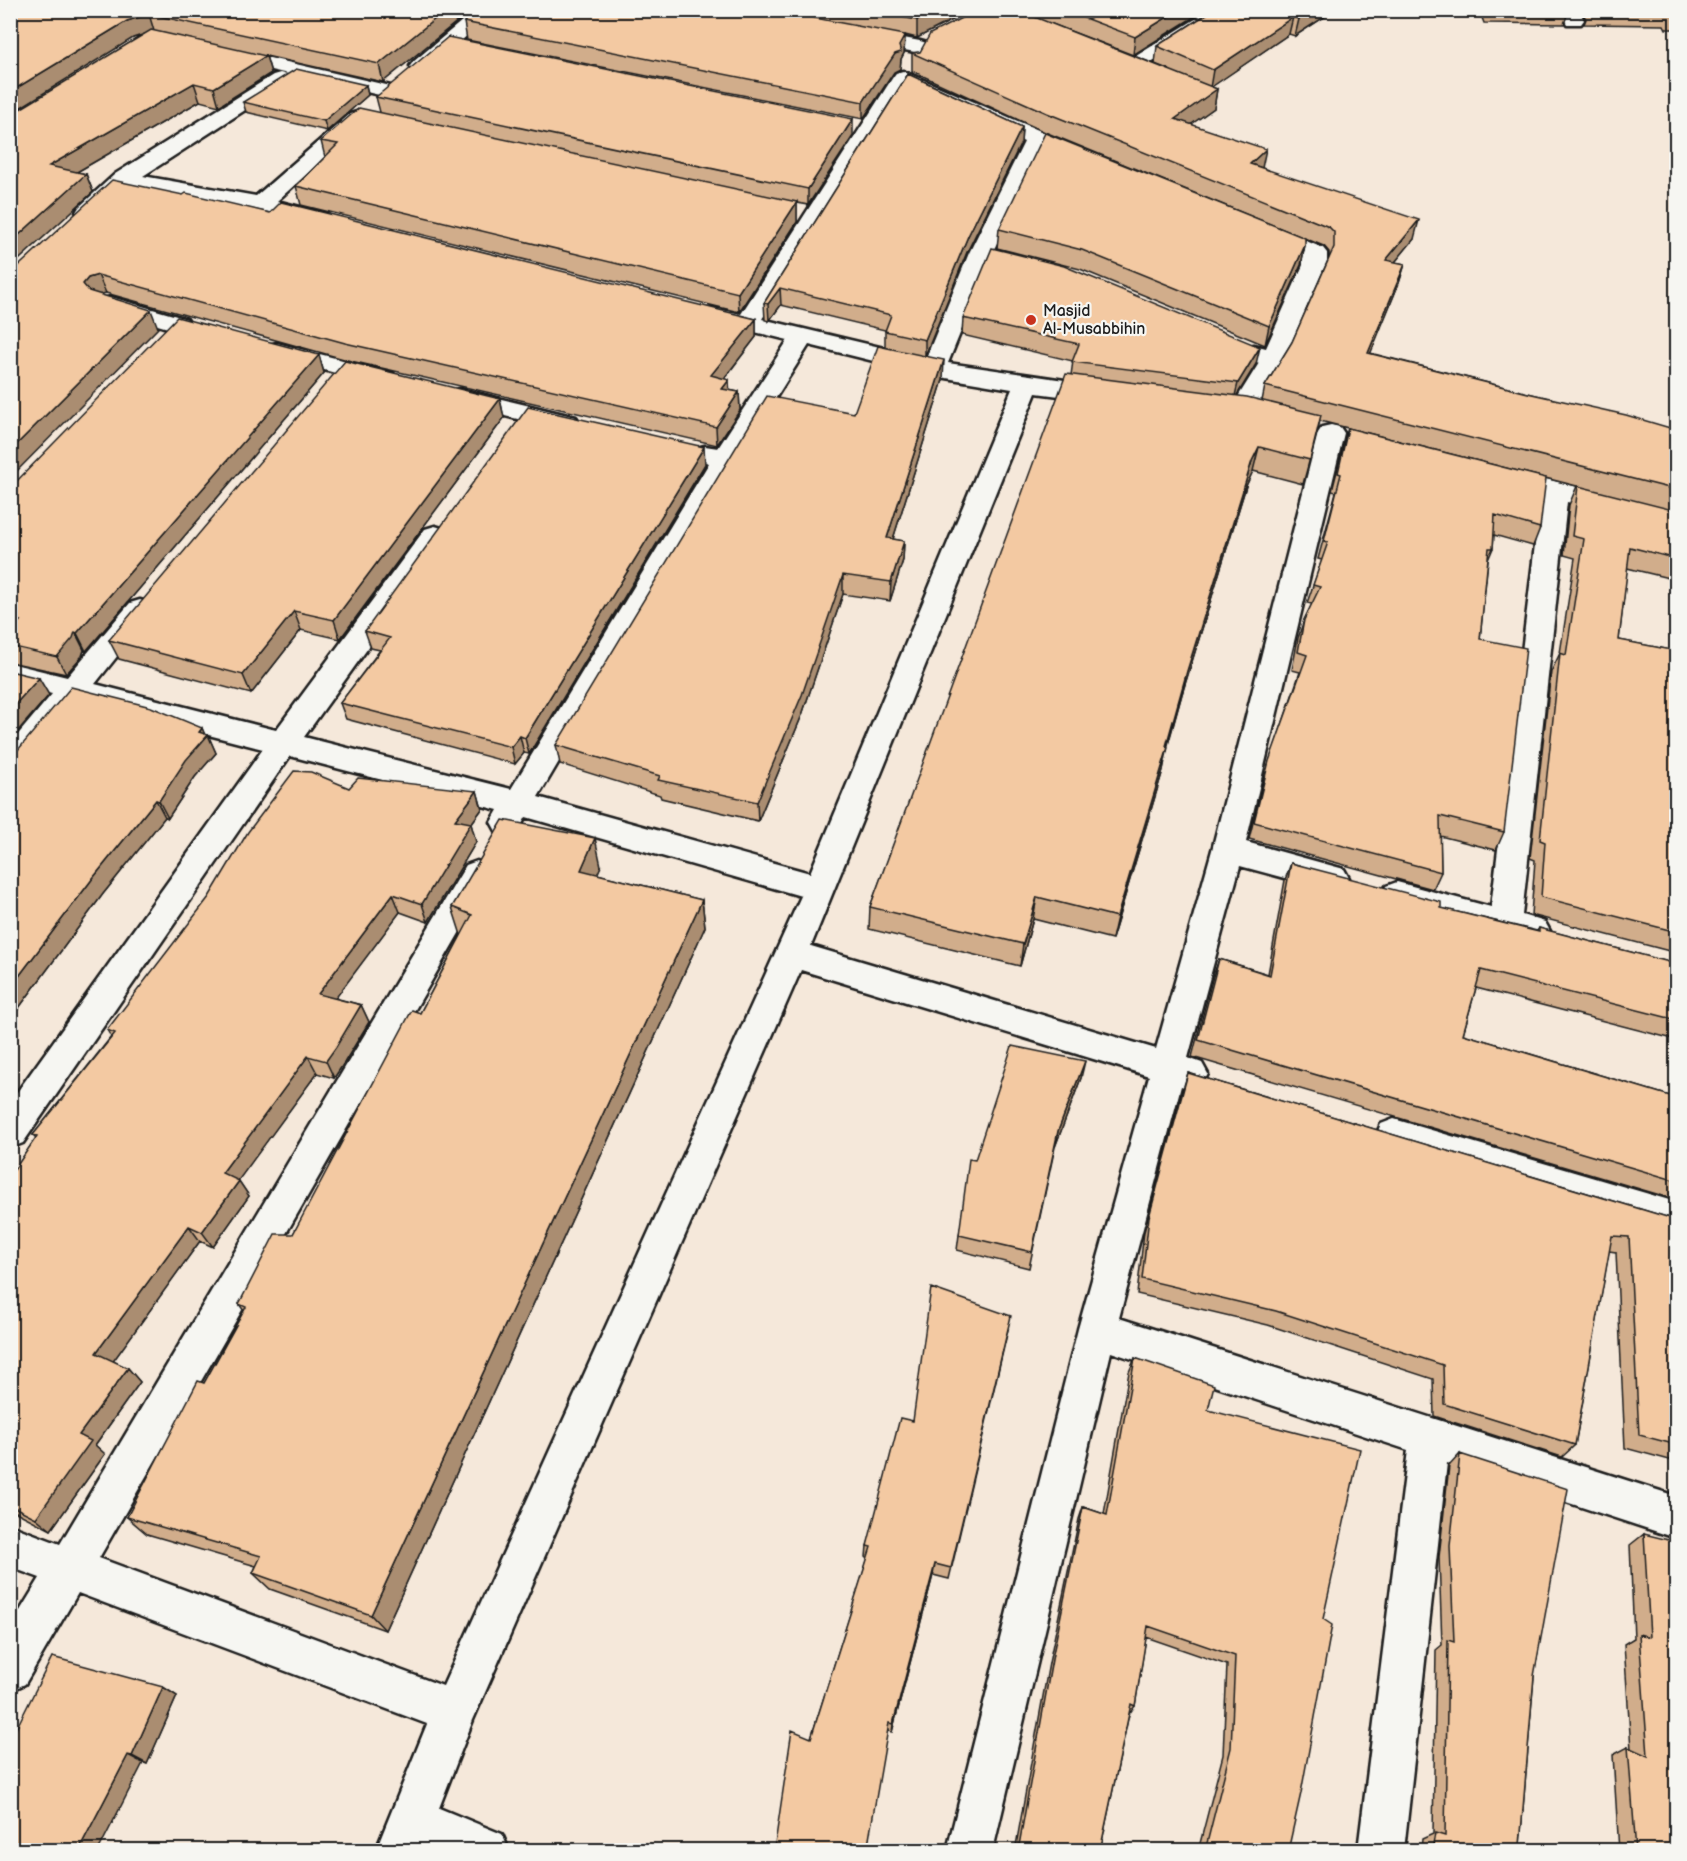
<svg xmlns="http://www.w3.org/2000/svg" width="1687" height="1861" font-family="'Balsamiq Sans',sans-serif">
	<style>
		.lines { fill: none; stroke-linecap: round; stroke-linejoin: round }
		.street-casing { stroke: #1c1c1c; stroke-width: 5 }
		.street { fill: #f6f6f2; fill-rule: evenodd }
		.wall { fill: #d1ad8b; stroke: #1c1c1c; stroke-width: 1.5 }
		.shaded-wall { fill: #aa8d71; stroke: #1c1c1c; stroke-width: 1.5 }
		.building { fill: #f3c9a2; stroke: #1c1c1c; stroke-width: 1.5 }
		.poi-dot { fill: #c8321e; stroke: #f6f6f2; stroke-width: 2 }
		.labels { text-anchor: middle; dominant-baseline: central; stroke-width: 4.5; stroke-linejoin: round; paint-order: stroke }
		.far-poi-label { font-size: 16px; fill: #1c1c1c; stroke: #f6f6f2; text-anchor: start }
	</style>
	<rect width="100%" height="100%" fill="#f5e8da"/>
	<filter id="ink" filterUnits="userSpaceOnUse"><feTurbulence type="fractalNoise" baseFrequency=".0167" numOctaves="2"/><feDisplacementMap in="SourceGraphic" scale="12" xChannelSelector="R" yChannelSelector="G"/><feConvolveMatrix kernelMatrix="1 2 1 2 8 2 1 2 1" color-interpolation-filters="sRGB"/></filter>
	<g filter="url(#ink)">
		<g class="lines">
			<!-- street casing -->
			<g class="street-casing">
				<path id="street" d="M475,10H497L427,70H413L410,66L413,62Z
					M1210,10H1233L1142,69H1128L1125,65L1128,61Z
					M1559,10H1579L1584,20L1581,24H1567Z
					M860,30L920,41L927,43L930,47L927,51L920,53L853,40L850,36L853,32Z
					M226,48L395,87L398,91L395,95L388,97L219,58L216,54L219,50Z
					M903,71L1089,152L1092,157L1089,162L1081,164L1073,162L1042,149L994,249L1041,259L1045,264L1041,269L1033,271L989,262L948,363L1106,386L1115,389L1119,394L1115,399L1106,402L1036,393L811,946L1156,1049L1212,850L1318,433L1322,427L1331,425L1340,427L1344,433L1246,842L1344,869L1349,878L1344,887L1333,891L1240,866L1188,1058L1202,1063L1208,1074L1202,1085L1190,1089L1181,1086L1119,1318L1676,1496V1538L1447,1463L1404,1850H1358L1408,1450L1111,1352L993,1850H947L1078,1329L1149,1076L801,970L473,1720L439,1808L502,1834L509,1850H430L423,1848L422,1850H376L427,1724L78,1593L25,1684L10,1691V1627L40,1578L10,1567V1525L60,1544L466,865L477,861L488,865L493,874L488,883L99,1558L443,1686L801,896L526,817L518,831L507,834L496,831L491,822L498,810L290,756L23,1143L10,1148V1102L263,749L80,702L21,773L10,776V744L52,694L10,684V663L67,677L130,603L140,600L150,603L154,610L95,684L276,730L425,529L435,526L445,529L449,535L304,737L511,789L709,463L696,460L692,454L696,448L705,446L718,448L788,340L705,320L701,315L705,310L713,308L741,314L893,77L896,73ZM907,87L1024,142L969,253L926,358L762,319ZM809,345L934,376L1012,389L810,873L538,797L738,458Z
					M280,73L287,75L290,79L287,83L143,176L256,196L350,114L357,112L364,114L368,118L364,122L277,201L327,214L330,219L327,224L319,226L260,211L128,186C114,199 99,222 79,217L76,212L79,207L115,174L273,75Z
					M1263,223L1323,248L1327,253V265L1285,360L1251,417L1242,419L1233,417L1229,411L1259,363L1245,357L1242,352L1245,347L1254,345L1266,348L1303,265V256L1255,235L1252,230L1255,225Z
					M111,297L187,319L190,324L187,329L178,331L103,309L99,304L103,299Z
					M277,343L393,373L396,378L393,383L384,386L268,355L265,350L268,345Z
					M460,389L576,417L580,423L576,429L567,431L451,403L447,397L451,391Z
					M1502,468L1676,512V530L1567,502L1522,915L1545,922L1550,931L1545,940L1533,944L1397,908L1386,904L1381,895L1386,886L1397,882L1491,907L1541,495L1493,483L1489,477L1493,471Z
					M1394,1119L1676,1202V1236L1381,1146L1376,1135L1381,1124Z"/>
			</g>
			<!-- street -->
			<use href="#street" class="street"/>
		</g>
		<!-- wall -->
		<path class="wall" d="M74,10H471L383,82L266,56L271,73L219,106L200,101L77,172L86,174L93,192L12,115L143,35L133,38Z
			M477,10H972L917,38L905,35L904,53L901,59L900,69L894,72L863,119L467,40L464,22Z
			M977,10H1205L1133,55L1052,24L1170,70L1155,64L1157,46L1213,10H1335L1295,36L1289,34L1211,87L1217,89L1214,108L1191,124L1262,168L1414,239L1395,262L1405,264L1399,283L1370,353L1532,394L1677,430V580L1627,568L1619,640L1677,651V953L1531,915L1535,860L1530,858L1551,672L1560,653L1575,558L1564,555L1569,505L1577,486L1320,421L1303,484L1253,471L1246,486L1182,694L1167,747L1163,770L1112,939L1033,919L1020,966L869,929L870,907L1071,375L1073,361L962,335L963,318L1256,364L1236,396L1262,401L1265,386L1292,342L1329,258V252L1324,246L1045,132L912,71V53L920,52Z
			M1479,10H1569L1564,24L1484,23Z
			M1581,10H1677V29H1666L1664,25L1584,24L1586,19Z
			M908,74L1022,127L1021,143L967,252L925,356L943,380L893,539L904,541L903,560L890,601L843,594L802,715L758,821L661,798L660,795L560,764L556,745L854,413L885,347V330L781,305L769,321L765,320L764,303Z
			M366,85L368,95L327,131L246,112L243,102Z
			M376,97L853,136L808,205L797,203V222L739,312L301,205L296,186L325,157L321,141L380,112Z
			M183,195L270,213L756,319V337L724,379L729,390L739,392L740,410L717,445L351,361L106,293L100,294L158,328L10,274Z
			M999,229L1305,245L1301,265L1265,345L1080,269L997,248Z
			M319,355L324,373L86,651L84,650L82,656L66,674L10,662V488Z
			M500,399L504,418L340,639L301,630L251,694L119,659L109,640Z
			M1348,428L1540,528L1533,546L1494,535L1493,548L1488,560L1480,639L1504,832L1496,850L1440,836L1441,872L1433,889L1249,839L1264,778L1300,672L1292,670L1298,638L1304,620L1312,604L1307,603L1322,560L1318,559L1336,492L1332,491Z
			M705,464L529,754L524,753L515,764L346,719L340,703L380,650L371,648L365,631Z
			M202,728L204,734L208,735L216,753L195,777L168,818L165,817L103,894L10,1020Z
			M349,788L477,791L482,809L471,824L476,842L428,922L400,912L335,998L361,1005L369,1022L344,1063L334,1078L317,1073L238,1180L249,1196L213,1247L200,1241L113,1361L128,1368L140,1382L95,1445L105,1454L51,1530L10,1509V1176L36,1138L33,1135L111,1037L107,1030Z
			M1291,863L1441,908L1537,931L1539,928L1677,964V1040L1476,988L1463,1034L1677,1098V1200L1192,1057L1213,976L1219,959L1268,974L1285,880Z
			M601,866L597,874L702,900L705,927L385,1630L270,1589L253,1573L256,1566L147,1534L127,1517L204,1383L244,1311L239,1304L293,1234L420,1013L461,935L452,907Z
			M1188,1073L1677,1220V1462L1625,1448L1616,1252L1609,1251L1575,1445L1562,1457L1434,1416L1433,1379L1268,1325L1137,1294L1144,1232L1183,1089Z
			M1081,1078L1055,1147L1029,1268L957,1250L959,1235L975,1160Z
			M1008,1330L949,1579L933,1575L892,1732L888,1731L811,1738L868,1558L866,1557L867,1546L913,1421Z
			M1135,1358L1208,1410L1323,1619L1288,1851H1198L1223,1755L1227,1665L1146,1637L1135,1706L1129,1714L1100,1851H1015L1049,1663L1079,1519L1083,1507L1104,1514L1129,1372Z
			M1460,1454L1534,1676L1520,1845L1534,1851H1421L1422,1839L1433,1834L1436,1650L1442,1645L1439,1557L1449,1466Z
			M1644,1534L1677,1851H1619L1613,1755L1628,1747L1631,1749L1624,1644L1634,1638L1630,1545Z
			M163,1687L177,1696L147,1764L14,1733Z"/>
		<!-- shaded-wall -->
		<path class="shaded-wall" d="M446,10H471L383,82L379,64Z
			M938,10H972L917,38V20Z
			M1179,10H1205L1133,55L1135,37Z
			M1312,10H1335L1295,36L1299,19Z
			M149,14L154,31L133,38L10,114V92L127,21Z
			M1293,17L1289,34L1210,88L1213,70Z
			M905,35L904,53L901,59L900,69L894,72L863,119V102Z
			M266,56L271,73L219,106L214,88Z
			M194,83L200,101L56,184L49,166Z
			M366,85L368,95L327,131L324,121Z
			M1217,89L1214,108L1172,138L1175,119Z
			M853,119V136L808,205V189Z
			M1022,127L1021,143L967,252L925,356V340L968,236Z
			M1266,149L1262,168L1250,164Z
			M86,174L93,192L10,268V243Z
			M797,202V222L739,312L738,293Z
			M1419,220L1414,239L1381,279L1386,260Z
			M1305,245L1301,265L1265,345L1269,326Z
			M1405,264L1399,283L1363,372L1368,353Z
			M98,275L106,293L95,296L91,302L83,284L88,278Z
			M780,288L781,305L769,321L768,304Z
			M151,310L158,328L10,478V451Z
			M756,319V337L712,394L711,375Z
			M1260,347L1256,364L1234,400L1238,383Z
			M319,355L324,373L86,651L77,633Z
			M944,360L943,380L887,558V538Z
			M729,380L730,398L722,389Z
			M739,392L740,410L717,445L716,427Z
			M500,399L504,418L340,639L334,620Z
			M704,447L705,464L529,754L525,738Z
			M1259,447L1253,471L1246,486L1182,694L1161,770L1187,671L1252,461Z
			M904,541L903,560L890,601L891,582Z
			M843,575V594L802,715L758,821L757,802Z
			M294,611L301,630L251,694L243,675Z
			M75,632L84,650L82,656L66,674L57,657Z
			M39,678L49,695L10,740V710Z
			M202,728L206,737L208,735L216,753L195,777L168,818L159,801Z
			M520,736L524,753L515,764L511,747Z
			M1168,747L1163,770L1112,939L1117,917Z
			M477,791L482,809L471,824L476,842L428,922L422,904L455,820Z
			M156,800L165,817L103,894L10,1020V988L93,878Z
			M595,838L601,866L587,898L581,870Z
			M393,894L400,912L326,1011L318,994Z
			M1037,897L1033,919L1020,966L1023,944Z
			M702,900L705,927L385,1630L371,1615Z
			M361,1005L369,1022L344,1063L334,1078L326,1061Z
			M308,1056L317,1073L232,1189L222,1173Z
			M1085,1061L1081,1078L1055,1147L1058,1131Z
			M239,1181L249,1196L213,1247L202,1232Z
			M189,1226L200,1241L109,1367L96,1353Z
			M128,1368L140,1382L95,1445L105,1454L51,1530L36,1518L79,1435Z
			M935,1564L933,1575L892,1732L893,1724Z
			M163,1687L177,1696L147,1764L132,1756Z
			M128,1755L143,1763L98,1851H78Z"/>
		<!-- building -->
		<path class="building" d="M10,10H70L76,12L82,10H446L379,64L149,14L127,21L10,92Z
			M477,10H773L905,35L899,46L901,52L895,54L863,102L464,22Z
			M864,10H938L917,20Z
			M977,10H1017L1217,89L1175,119L1266,149L1250,164L1419,220L1386,260L1405,264L1368,353L1532,394L1626,415L1677,430V490L1265,386L1292,342L1334,247V232L1329,227L1047,113L912,53L920,52L930,34Z
			M1063,10H1179L1135,37Z
			M1213,10H1312L1299,19L1293,17L1213,70L1157,46Z
			M151,30L266,56L214,88L194,83L49,166L86,174L10,243V115Z
			M448,37L853,119L808,189L376,97Z
			M296,69L366,85L324,121L243,102Z
			M908,74L1022,127L968,236L925,340L885,331L891,315L780,288L768,304L764,303Z
			M359,108L797,202L738,293L296,186L338,144L321,141Z
			M1045,133L1305,238V245L1269,326L1082,250L999,229Z
			M112,180L183,195L186,193L270,213L281,202L756,319L711,375L729,380L722,389L739,392L716,427L345,343L98,275L88,278L83,284L89,291L151,310L10,451V274Z
			M992,248L1064,266L1260,347L1238,383L1072,362L1079,344L963,318Z
			M177,317L319,355L77,633L75,632L73,638L57,657L10,646V631L20,621L10,619V488Z
			M878,346L944,360L887,538L904,541L891,582L843,575L802,695L757,802L658,780L660,776L556,745L767,396L854,413Z
			M345,361L500,399L334,620L294,611L243,675L109,640Z
			M1066,374L1247,397L1321,415L1310,460L1259,447L1252,461L1187,671L1166,746L1168,747L1117,917L1037,897L1023,944L870,907Z
			M528,407L704,447L525,738L520,736L511,747L340,703L390,638L365,631Z
			M1348,428L1546,478L1540,528L1495,515L1493,548H1489L1480,639L1526,648L1504,832L1440,816L1441,872L1254,822L1269,761L1307,655L1298,652L1304,620L1320,587L1313,585L1328,542L1324,541L1341,474L1338,473Z
			M1578,486L1677,511V559L1630,547L1619,640L1677,651V932L1541,897L1545,842L1540,840L1560,653L1566,655L1584,539L1572,536Z
			M10,671L39,678L10,710Z
			M71,687L151,707L202,728L199,732L208,735L186,760L159,801L156,800L93,878L10,988V758L12,757Z
			M294,771L311,772L349,788L358,778L477,791L455,820L471,823L422,904L393,894L318,994L361,1005L336,1047L326,1061L308,1056L222,1173L239,1181L202,1232L189,1226L96,1353L128,1368L79,1435L91,1441L36,1518L10,1505V1176L37,1136L33,1135L115,1033L107,1030L209,897L248,832Z
			M503,820L595,838L581,870L702,900L371,1615L253,1573L261,1556L127,1517L198,1381L204,1383L246,1307L239,1304L275,1234H293L412,1010L420,1013L472,915L452,907Z
			M1291,863L1441,902V908L1539,932V928L1677,964V1020L1481,970L1463,1034L1677,1098V1181L1198,1040L1219,959L1270,975Z
			M1012,1046L1085,1061L1058,1131L1032,1252L959,1235L969,1159L975,1160Z
			M1188,1073L1677,1220V1445L1639,1435L1629,1237L1612,1236L1575,1445L1444,1404L1443,1365L1276,1311L1142,1279L1149,1217Z
			M931,1288L1011,1316L951,1568L935,1564L893,1724L889,1723L867,1851H774L792,1730L811,1738L871,1547L867,1546L900,1418L913,1421Z
			M1135,1358L1214,1385L1208,1410L1360,1449L1323,1619L1332,1625L1301,1793L1288,1851H1205L1231,1748L1235,1656L1148,1626L1135,1706L1131,1704L1100,1851H1018L1053,1654L1083,1507L1107,1515Z
			M1460,1454L1568,1489L1534,1676L1520,1845L1534,1851H1432L1435,1833L1445,1836L1448,1640L1454,1642L1450,1546Z
			M1644,1534L1677,1542V1851H1636L1628,1747L1648,1756L1639,1634L1650,1637Z
			M52,1657L163,1687L132,1756L128,1755L78,1851H10V1732L14,1733Z"/>
	</g>
	<!-- markers -->
	<circle class="poi-dot" cx="1031" cy="320" r="6"/>
	<g class="labels">
		<!-- far-poi labels -->
		<g class="far-poi-label">
			<text x="1043" y="311">Masjid<tspan x="1043" dy="18">Al-Musabbihin</tspan></text>
		</g>
	</g>
	<!-- margin -->
	<rect width="1687" height="1861" fill="none" stroke="#f6f6f2" stroke-width="36"/>
	<rect x="18" y="18" width="1651" height="1825" fill="none" stroke="#1c1c1c" stroke-width="2" filter="url(#ink)"/>
</svg>
